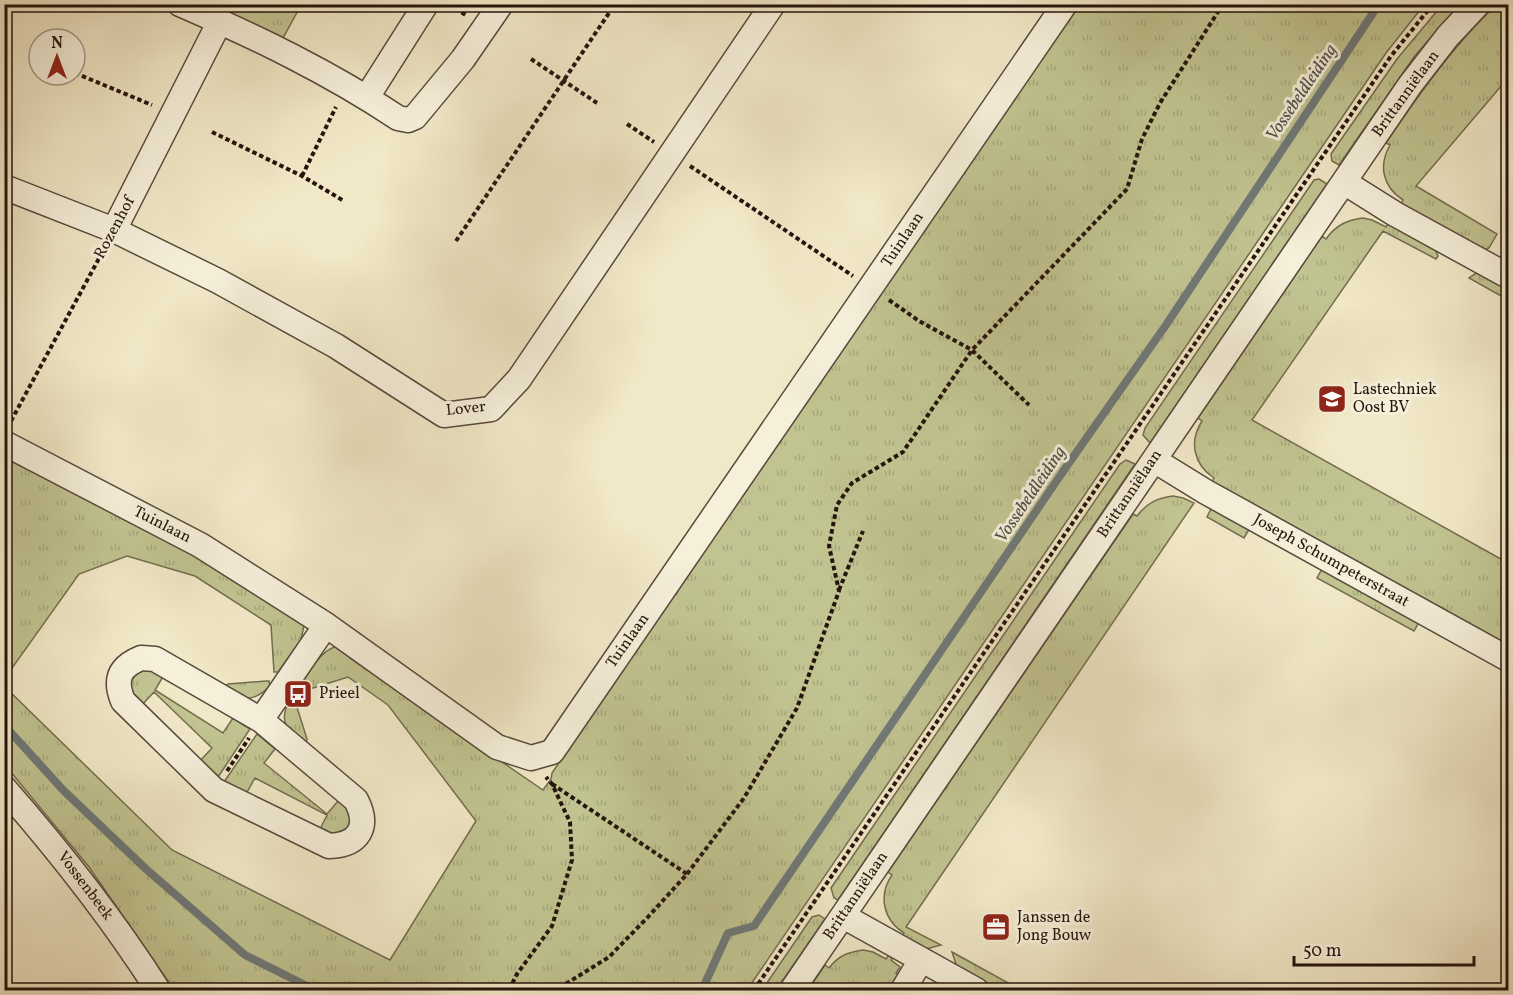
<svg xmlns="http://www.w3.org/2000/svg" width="1513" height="995" font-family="Vollkorn,serif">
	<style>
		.grass { fill: url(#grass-tufts); stroke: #746c4f; stroke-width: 1.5; fill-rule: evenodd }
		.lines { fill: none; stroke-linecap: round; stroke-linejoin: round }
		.stream { stroke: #6f7978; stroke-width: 8 }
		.street-casing { stroke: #59493c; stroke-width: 27 }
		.path { stroke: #26140d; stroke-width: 4; stroke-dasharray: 4.5 3; stroke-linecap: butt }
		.street { stroke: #f6f0db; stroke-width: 24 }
		.labels { text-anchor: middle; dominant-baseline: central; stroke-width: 6; stroke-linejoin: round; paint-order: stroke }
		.street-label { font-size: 16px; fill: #26140d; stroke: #f6f0db }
		.poi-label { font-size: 16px; fill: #26140d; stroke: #f6f0db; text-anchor: start }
		.water-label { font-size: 18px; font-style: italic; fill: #504f4c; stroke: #f6f0db }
	</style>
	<defs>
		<pattern id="grass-tufts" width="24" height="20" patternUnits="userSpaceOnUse" patternTransform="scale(1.5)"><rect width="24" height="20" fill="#c1c491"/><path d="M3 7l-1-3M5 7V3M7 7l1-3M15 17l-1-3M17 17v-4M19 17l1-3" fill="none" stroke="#a6a87c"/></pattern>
	</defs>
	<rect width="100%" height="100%" fill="#f1e8c7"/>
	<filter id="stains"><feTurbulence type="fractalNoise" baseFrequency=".00333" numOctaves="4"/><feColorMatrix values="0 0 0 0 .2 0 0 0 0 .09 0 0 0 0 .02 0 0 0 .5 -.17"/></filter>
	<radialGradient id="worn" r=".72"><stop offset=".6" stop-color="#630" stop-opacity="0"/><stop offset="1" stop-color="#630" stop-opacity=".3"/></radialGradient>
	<!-- grass -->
	<path class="grass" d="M231,5H301L283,38L226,13Z
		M1079,5H1424L1386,53L747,990H174L89,867L5,765L4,686L172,850L390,960L476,821L388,705L348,677L300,692L298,689C309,674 319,650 338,646L353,652L350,658L543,790L551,779L552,773ZM1271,165L1166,325L1091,431L1271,166Z
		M1442,5H1459L1414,57L1339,165L1332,161L1331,154L1397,59Z
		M1496,5H1508V78L1416,186L1497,234L1489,248L1485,250L1401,204L1403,200C1383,187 1378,166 1390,145L1386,143C1420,93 1453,46 1496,5Z
		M1319,179L1327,184L1150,443L1143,435L1145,428L1314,180Z
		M1363,218L1372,220L1386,227L1388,223L1435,249L1438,256L1436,259L1383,231L1252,420L1508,563V647L1212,482L1214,478C1193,464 1189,441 1202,421L1198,418L1322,236L1326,239C1336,225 1347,220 1363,218Z
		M1478,272L1508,289V300L1469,278Z
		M5,458L97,503L185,550L304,625L301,640L278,672H274L271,625L195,576L127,556L79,574L5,678Z
		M1126,460L1135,464L838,900L834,898L831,888L1120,464Z
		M1173,496L1183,498L1194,503L906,927L941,945L926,949L902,937L904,933C883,920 878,895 892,875L888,872L1133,514L1137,516C1147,503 1157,498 1173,496Z
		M1212,507L1250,528L1244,538L1207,517Z
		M1322,569L1419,622L1414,631L1317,578Z
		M149,668L164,675L155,690L223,733L233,718L250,729L218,777L200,761L212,748L154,692L142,705C126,688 125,675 149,668Z
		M267,681H269L270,686C253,703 242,701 224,687L228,684Z
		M290,699H293L295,701L307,739L306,743C288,730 277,723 290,699Z
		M257,734L275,749L264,763L327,814L339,800L349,811L351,818L347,832L336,838L319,831L327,815L255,778L246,794L224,782Z
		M819,915L825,919L776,990H762L812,917Z
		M863,950L873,952L886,959L889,955L893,957L891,960L900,967L896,973L899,975L890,990H878L870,986L867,990H808L825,965L829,968C838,956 848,952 863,950Z
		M952,952L1021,990H1000L957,967Z"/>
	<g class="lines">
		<!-- stream -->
		<path class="stream" d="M4,725L64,791L146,869L245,955L315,990
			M702,990L728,933L754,926L1064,470L1166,325L1379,4"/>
		<!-- street casing -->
		<g class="street-casing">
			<path id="street" d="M180,4C256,37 329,72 398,118L408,120L415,117L463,59L501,4
				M367,97L426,4
				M1344,182L1395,214L1508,276
				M4,187L114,230L218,281L336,346L444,415L491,409L519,379L773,4
				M114,230L220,21
				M4,443L200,545L326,625L497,747L531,758L552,752L1065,4
				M1154,460L1206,492L1508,659
				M141,658L155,659L261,720L356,800C370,827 359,845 329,846L214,790L123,701C114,679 119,667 141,658Z
				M261,720L326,625
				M4,788C60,852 112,918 158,990
				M843,916L976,990
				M792,990L1410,85L1448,36L1478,4
				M903,990L921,960"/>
		</g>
		<!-- path -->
		<path class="path" d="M449,4L467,16
			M531,59L597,103
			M75,73L152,105
			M627,124L654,142
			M212,132L302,176L344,201
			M690,166L853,276
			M302,176L336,107
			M456,241L615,4
			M889,300L919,321L972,350L1029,405
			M11,421L103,251
			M839,590L863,531
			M227,771L249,738
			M552,784L687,874L648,917L609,957L556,990
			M687,874L744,798L797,708L839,591L829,546L837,505L852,483L903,452L972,350L1127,189L1142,139L1160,103L1223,4
			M509,990L517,974L552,926L572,860L570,822L552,784L546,777
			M754,990L1391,56L1433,4"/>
		<!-- street -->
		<use href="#street" class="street"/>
	</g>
	<!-- icons -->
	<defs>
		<g id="school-square" transform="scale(1.5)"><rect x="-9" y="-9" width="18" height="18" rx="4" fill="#8f2418" stroke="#f6f0db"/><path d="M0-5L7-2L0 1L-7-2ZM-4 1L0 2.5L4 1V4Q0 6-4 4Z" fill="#fff"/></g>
		<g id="bus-square" transform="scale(1.5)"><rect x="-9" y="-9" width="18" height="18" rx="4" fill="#8f2418" stroke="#f6f0db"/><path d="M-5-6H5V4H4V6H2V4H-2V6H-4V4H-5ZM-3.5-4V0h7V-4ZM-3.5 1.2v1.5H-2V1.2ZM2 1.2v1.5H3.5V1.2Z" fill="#fff"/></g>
		<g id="office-square" transform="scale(1.5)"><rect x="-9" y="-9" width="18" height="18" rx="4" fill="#8f2418" stroke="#f6f0db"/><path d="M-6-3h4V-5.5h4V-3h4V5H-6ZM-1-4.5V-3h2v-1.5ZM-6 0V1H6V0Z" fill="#fff"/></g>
	</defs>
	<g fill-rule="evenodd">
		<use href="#school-square" x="1332" y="399"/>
		<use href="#bus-square" x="298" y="694"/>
		<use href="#office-square" x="996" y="927"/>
	</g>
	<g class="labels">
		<!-- street labels -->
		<g class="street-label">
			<text transform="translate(1406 94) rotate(-54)">Brittanniëlaan</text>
			<text transform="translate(115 228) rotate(-62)">Rozenhof</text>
			<text transform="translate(903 240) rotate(-56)">Tuinlaan</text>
			<text transform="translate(466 409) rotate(-6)">Lover</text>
			<text transform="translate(1130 494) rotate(-56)">Brittanniëlaan</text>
			<text transform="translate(162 525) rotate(27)">Tuinlaan</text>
			<text transform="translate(1331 561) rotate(29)">Joseph Schumpeterstraat</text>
			<text transform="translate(628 641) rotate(-55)">Tuinlaan</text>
			<text transform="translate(85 886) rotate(53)">Vossenbeek</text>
			<text transform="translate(856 896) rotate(-56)">Brittanniëlaan</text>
		</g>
		<!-- poi labels -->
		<g class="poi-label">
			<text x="1353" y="390">Lastechniek<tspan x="1353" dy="18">Oost BV</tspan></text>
			<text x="319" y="694">Prieel</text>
			<text x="1017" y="918">Janssen de<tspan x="1017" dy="18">Jong Bouw</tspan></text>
		</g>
		<!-- water labels -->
		<g class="water-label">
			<text transform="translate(1302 93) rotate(-56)">Vossebeldleiding</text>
			<text transform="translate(1031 495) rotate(-56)">Vossebeldleiding</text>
		</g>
	</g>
	<!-- margin -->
	<rect width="1513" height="995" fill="none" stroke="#f1e8c7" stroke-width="24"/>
	<rect x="6" y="6" width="1501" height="983" fill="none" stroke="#26140d" stroke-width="3"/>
	<rect x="12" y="12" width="1489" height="971" fill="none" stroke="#26140d" stroke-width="1.5"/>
	<!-- north arrow -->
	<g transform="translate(57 57)"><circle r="28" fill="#f6f0db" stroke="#a39889" stroke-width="1.5"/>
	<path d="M0-4.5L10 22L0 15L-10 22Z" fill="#8f2418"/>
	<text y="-9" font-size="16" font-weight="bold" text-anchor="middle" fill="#26140d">N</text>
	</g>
	<!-- scale -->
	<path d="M1294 956v9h180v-9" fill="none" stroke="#26140d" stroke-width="3"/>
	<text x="1303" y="956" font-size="18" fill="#26140d" stroke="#f6f0db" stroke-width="4.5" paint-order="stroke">50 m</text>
	<rect width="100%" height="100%" filter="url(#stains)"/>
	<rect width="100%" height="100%" fill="url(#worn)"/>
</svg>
